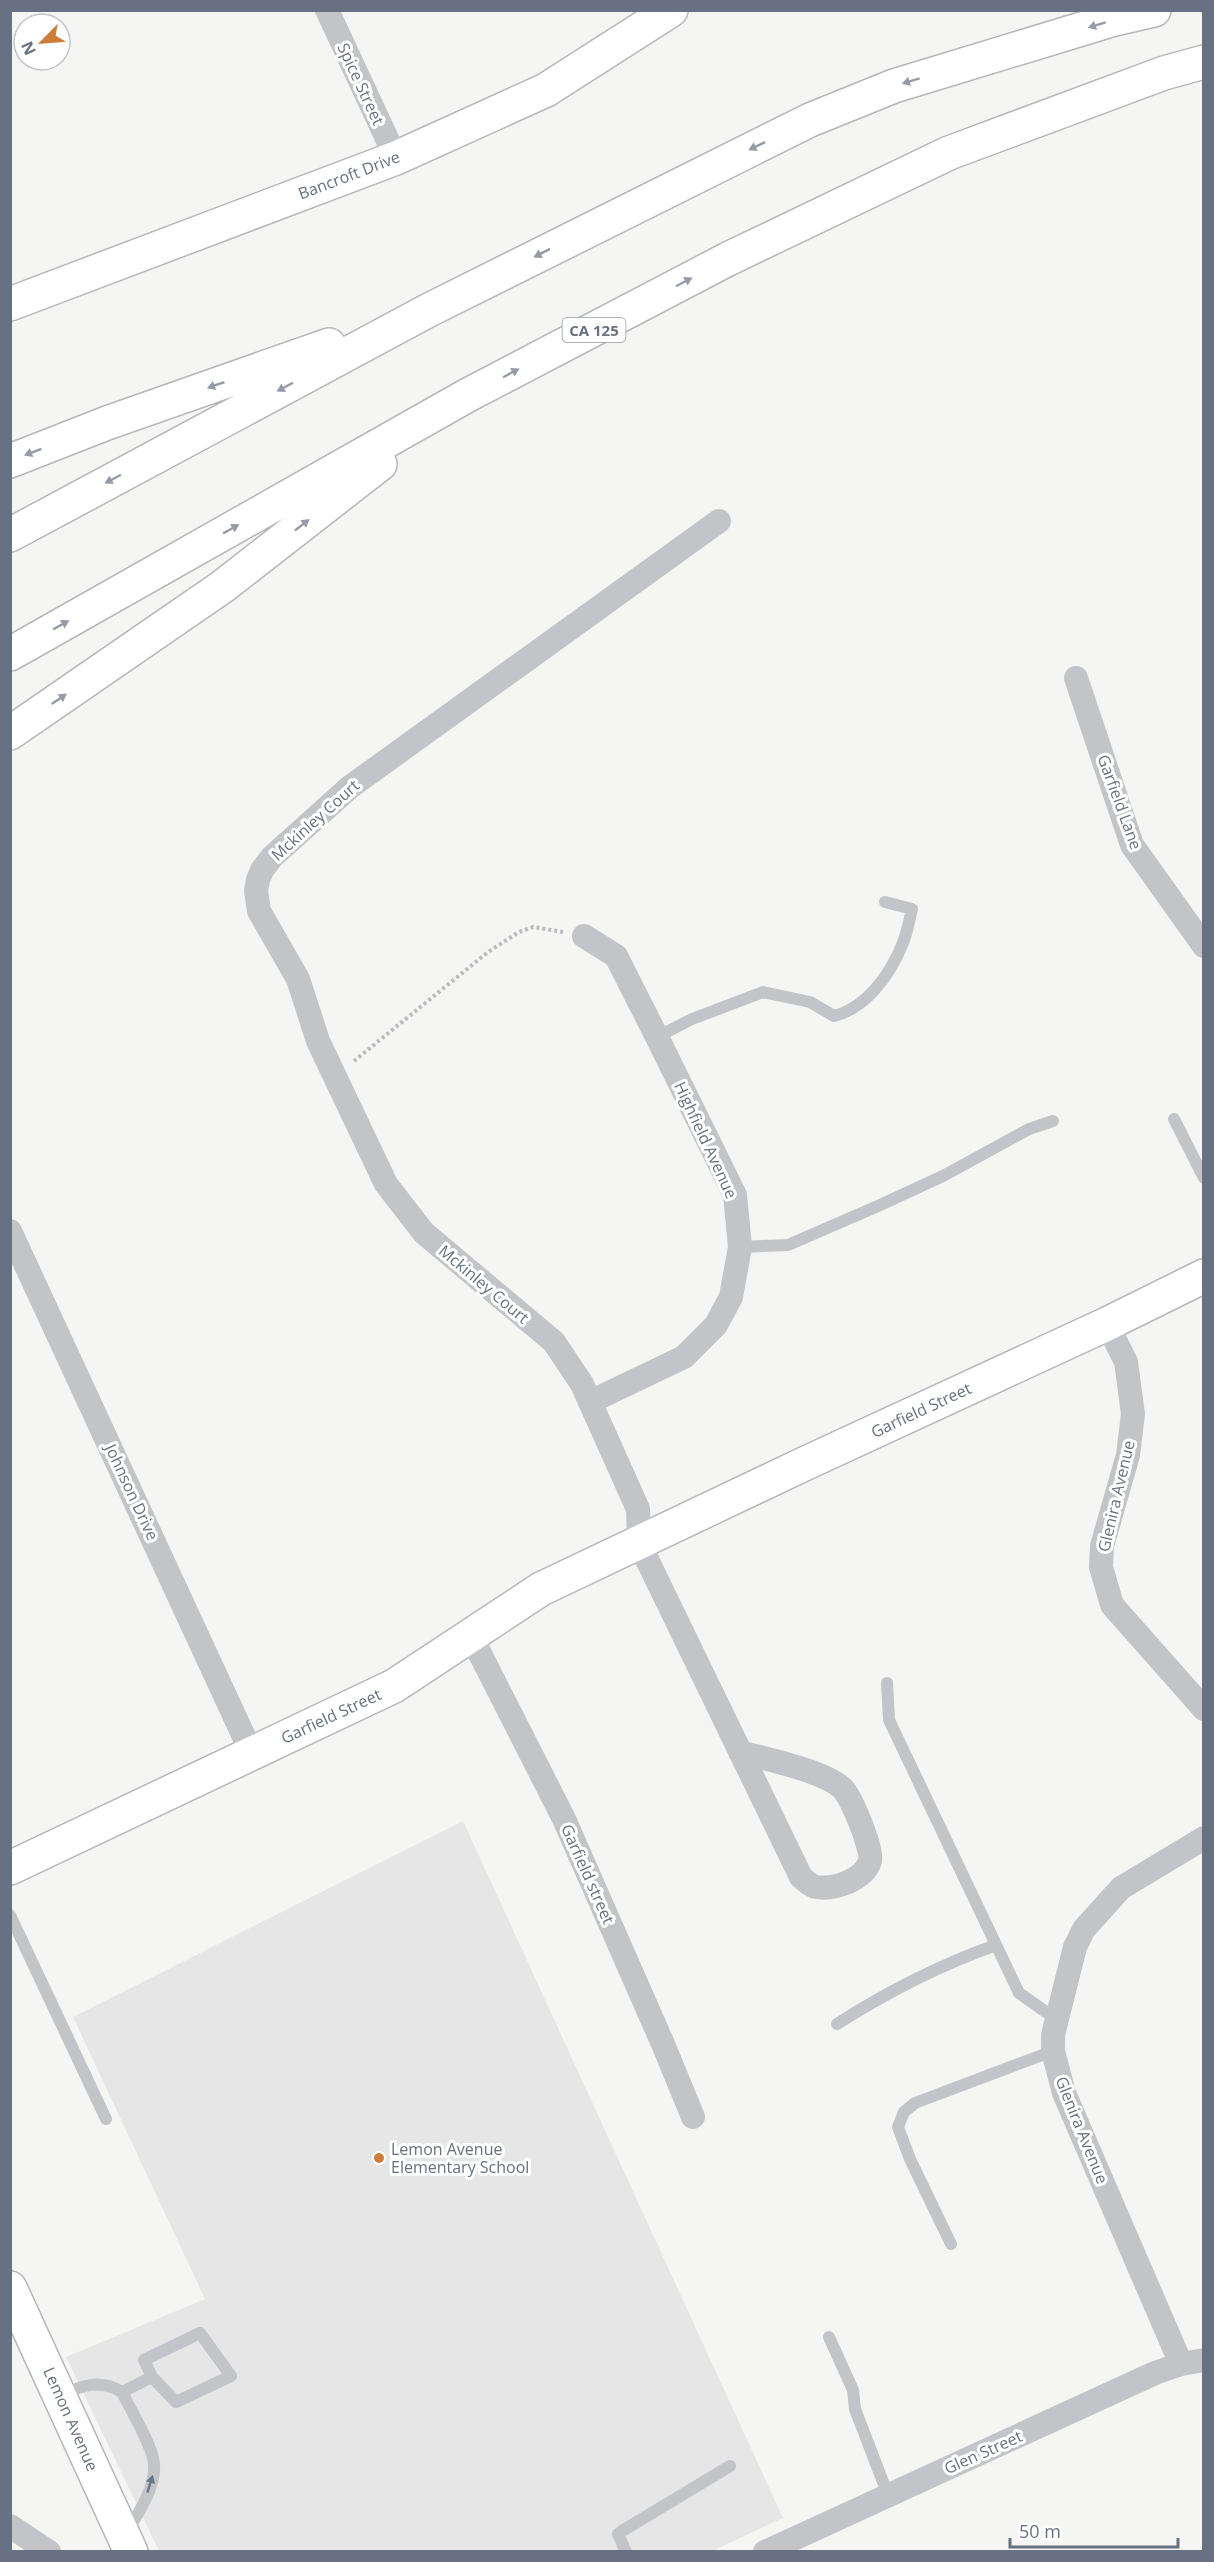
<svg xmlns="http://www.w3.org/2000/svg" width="1214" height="2562" font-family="'Open Sans',sans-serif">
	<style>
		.built { fill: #e6e6e6 }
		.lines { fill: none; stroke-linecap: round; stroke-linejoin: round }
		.secondary-casing { stroke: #b4b7bc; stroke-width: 36 }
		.highway-casing { stroke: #b4b6ba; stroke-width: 36 }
		.path { stroke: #b9bbbe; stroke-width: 4; stroke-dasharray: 3 3; stroke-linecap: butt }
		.lane { stroke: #c2c4c8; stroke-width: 12 }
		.street { stroke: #c2c4c8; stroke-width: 24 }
		.secondary { stroke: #fff; stroke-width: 33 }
		.highway { stroke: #fff; stroke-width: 33 }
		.oneway { fill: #959ca7 }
		.oneway2 { fill: #6c7585 }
		.poi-dot { fill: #cf7c39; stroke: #fff; stroke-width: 2 }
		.labels { text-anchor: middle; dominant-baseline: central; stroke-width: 6; stroke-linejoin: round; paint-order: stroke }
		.shield { fill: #fff; stroke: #959ca7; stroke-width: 1.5 }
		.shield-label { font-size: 15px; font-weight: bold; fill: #687181 }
		.street-label { font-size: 16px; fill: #687181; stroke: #fff }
		.poi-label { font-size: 16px; fill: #687181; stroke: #fff; text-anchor: start }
	</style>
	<rect width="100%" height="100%" fill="#f5f6f3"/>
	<!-- built -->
	<path class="built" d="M463,1821L783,2518L710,2552L159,2551L66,2357L205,2299L73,2017Z"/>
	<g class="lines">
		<!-- secondary casing -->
		<g class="secondary-casing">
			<path id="secondary" d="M10,304L396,158L546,90L671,10
				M10,1868L394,1686L541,1589L804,1464L1107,1324L1204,1276
				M10,2288L131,2552"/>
		</g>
		<!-- highway casing -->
		<g class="highway-casing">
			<path id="highway" d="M10,461L107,423L329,345
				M10,535L429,310L810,120L894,86L1111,20L1154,10
				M10,654L468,395L728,259L949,153L1164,73L1204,62
				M10,733L222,587L380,464"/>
		</g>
		<!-- path -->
		<path class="path" d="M354,1061L488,952L519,932L533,927L563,932"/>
		<!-- lane -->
		<path class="lane" d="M657,1037L692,1019L763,992L810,1002L834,1016C866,1008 890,975 902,945C907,934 909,921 912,909L885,902
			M1174,1119L1204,1178
			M740,1247L788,1245L878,1206L943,1176L1029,1129L1053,1121
			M887,1683L889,1720L1019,1993L1056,2019
			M10,1915L106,2119
			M837,2024C887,1992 940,1965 996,1945
			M951,2244L910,2159L898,2127L904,2112L915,2103L1053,2051
			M829,2337L853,2390L855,2409L888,2495
			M122,2392L152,2377L176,2402L231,2376L200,2333L144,2360L152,2377
			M61,2395C83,2385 100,2379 122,2392C130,2409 153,2446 154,2464C156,2486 138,2515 126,2532
			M626,2552L618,2534L622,2531L730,2466"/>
		<!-- street -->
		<path class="street" d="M327,10L396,158
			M719,521L350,787L272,857L262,870L258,880L256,891L259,911L298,979L318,1041L386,1184L424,1233L554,1342L582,1384L638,1509L639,1543L801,1877C805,1880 810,1886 816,1887C834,1890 864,1880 870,1861C873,1849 851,1797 843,1789C825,1771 765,1759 740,1752
			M1076,678L1132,845L1204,946
			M584,936L616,956L657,1037L735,1195L740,1247L731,1297L716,1325L684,1357L592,1401
			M10,1231L252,1754
			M1107,1324L1126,1362L1133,1414L1128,1455L1102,1546L1101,1567L1112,1605L1204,1709
			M471,1636L564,1819L663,2044L693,2117
			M1181,2364L1064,2093L1053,2051V2035L1075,1947L1084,1929L1121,1888L1204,1838
			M10,2526L49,2552
			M765,2552L1155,2373L1181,2364L1204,2360"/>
		<!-- secondary -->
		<use href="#secondary" class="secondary"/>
		<!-- highway -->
		<use href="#highway" class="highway"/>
	</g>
	<!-- one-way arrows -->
	<defs><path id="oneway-solid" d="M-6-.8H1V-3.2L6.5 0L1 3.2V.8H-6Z" transform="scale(1.5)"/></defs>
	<g class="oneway">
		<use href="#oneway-solid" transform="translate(1097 25) rotate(163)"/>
		<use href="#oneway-solid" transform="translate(911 81) rotate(163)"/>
		<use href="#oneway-solid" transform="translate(757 146) rotate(154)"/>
		<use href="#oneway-solid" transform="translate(542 253) rotate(153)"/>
		<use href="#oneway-solid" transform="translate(684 282) rotate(-28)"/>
		<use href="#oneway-solid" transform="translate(511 373) rotate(-28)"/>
		<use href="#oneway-solid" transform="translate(216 385) rotate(161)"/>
		<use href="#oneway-solid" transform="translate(285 387) rotate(152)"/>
		<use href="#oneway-solid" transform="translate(33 452) rotate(159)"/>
		<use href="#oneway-solid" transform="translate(113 479) rotate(152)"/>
		<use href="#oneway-solid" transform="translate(302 525) rotate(-38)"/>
		<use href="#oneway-solid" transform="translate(231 529) rotate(-29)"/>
		<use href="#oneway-solid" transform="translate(61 625) rotate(-29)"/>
		<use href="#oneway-solid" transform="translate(59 699) rotate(-34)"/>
	</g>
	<use class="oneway2" href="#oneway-solid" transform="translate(150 2484) rotate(-73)"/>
	<!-- markers -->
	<circle class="poi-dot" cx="379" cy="2158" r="6"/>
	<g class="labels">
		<!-- shield labels -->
		<rect class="shield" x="562.5" y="318" width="63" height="24" rx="4.5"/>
		<g class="shield-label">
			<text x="594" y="330">CA 125</text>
		</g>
		<!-- street labels -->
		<g class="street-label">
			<text transform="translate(361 84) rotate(65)">Spice Street</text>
			<text transform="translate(349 175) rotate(-21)">Bancroft Drive</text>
			<text transform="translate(1120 802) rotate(70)">Garfield Lane</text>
			<text transform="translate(315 820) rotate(-42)">Mckinley Court</text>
			<text transform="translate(706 1140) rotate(65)">Highfield Avenue</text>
			<text transform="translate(484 1284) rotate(40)">Mckinley Court</text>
			<text transform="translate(921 1410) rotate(-25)">Garfield Street</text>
			<text transform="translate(132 1492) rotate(65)">Johnson Drive</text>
			<text transform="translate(1116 1496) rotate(-77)">Glenira Avenue</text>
			<text transform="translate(331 1716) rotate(-25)">Garfield Street</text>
			<text transform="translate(588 1874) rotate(66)">Garfield street</text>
			<text transform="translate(1082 2130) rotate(68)">Glenira Avenue</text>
			<text transform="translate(71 2419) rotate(66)">Lemon Avenue</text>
			<text transform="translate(983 2452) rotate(-24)">Glen Street</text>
		</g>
		<!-- poi labels -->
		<g class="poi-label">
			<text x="391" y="2149">Lemon Avenue<tspan x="391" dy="18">Elementary School</tspan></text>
		</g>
	</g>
	<!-- border -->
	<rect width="1214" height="2562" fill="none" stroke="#687181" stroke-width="24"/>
	<!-- north arrow -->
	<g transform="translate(42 42) rotate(245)"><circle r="28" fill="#ffffff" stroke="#c3c6cd" stroke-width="1.5"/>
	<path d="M0-4.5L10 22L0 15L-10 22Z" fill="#cf7c39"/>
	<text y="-9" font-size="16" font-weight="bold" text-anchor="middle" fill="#687181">N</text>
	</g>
	<!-- scale -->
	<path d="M1010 2538v9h168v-9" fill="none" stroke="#687181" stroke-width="3"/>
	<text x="1019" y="2538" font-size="18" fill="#687181" stroke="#ffffff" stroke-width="4.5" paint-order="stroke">50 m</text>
</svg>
